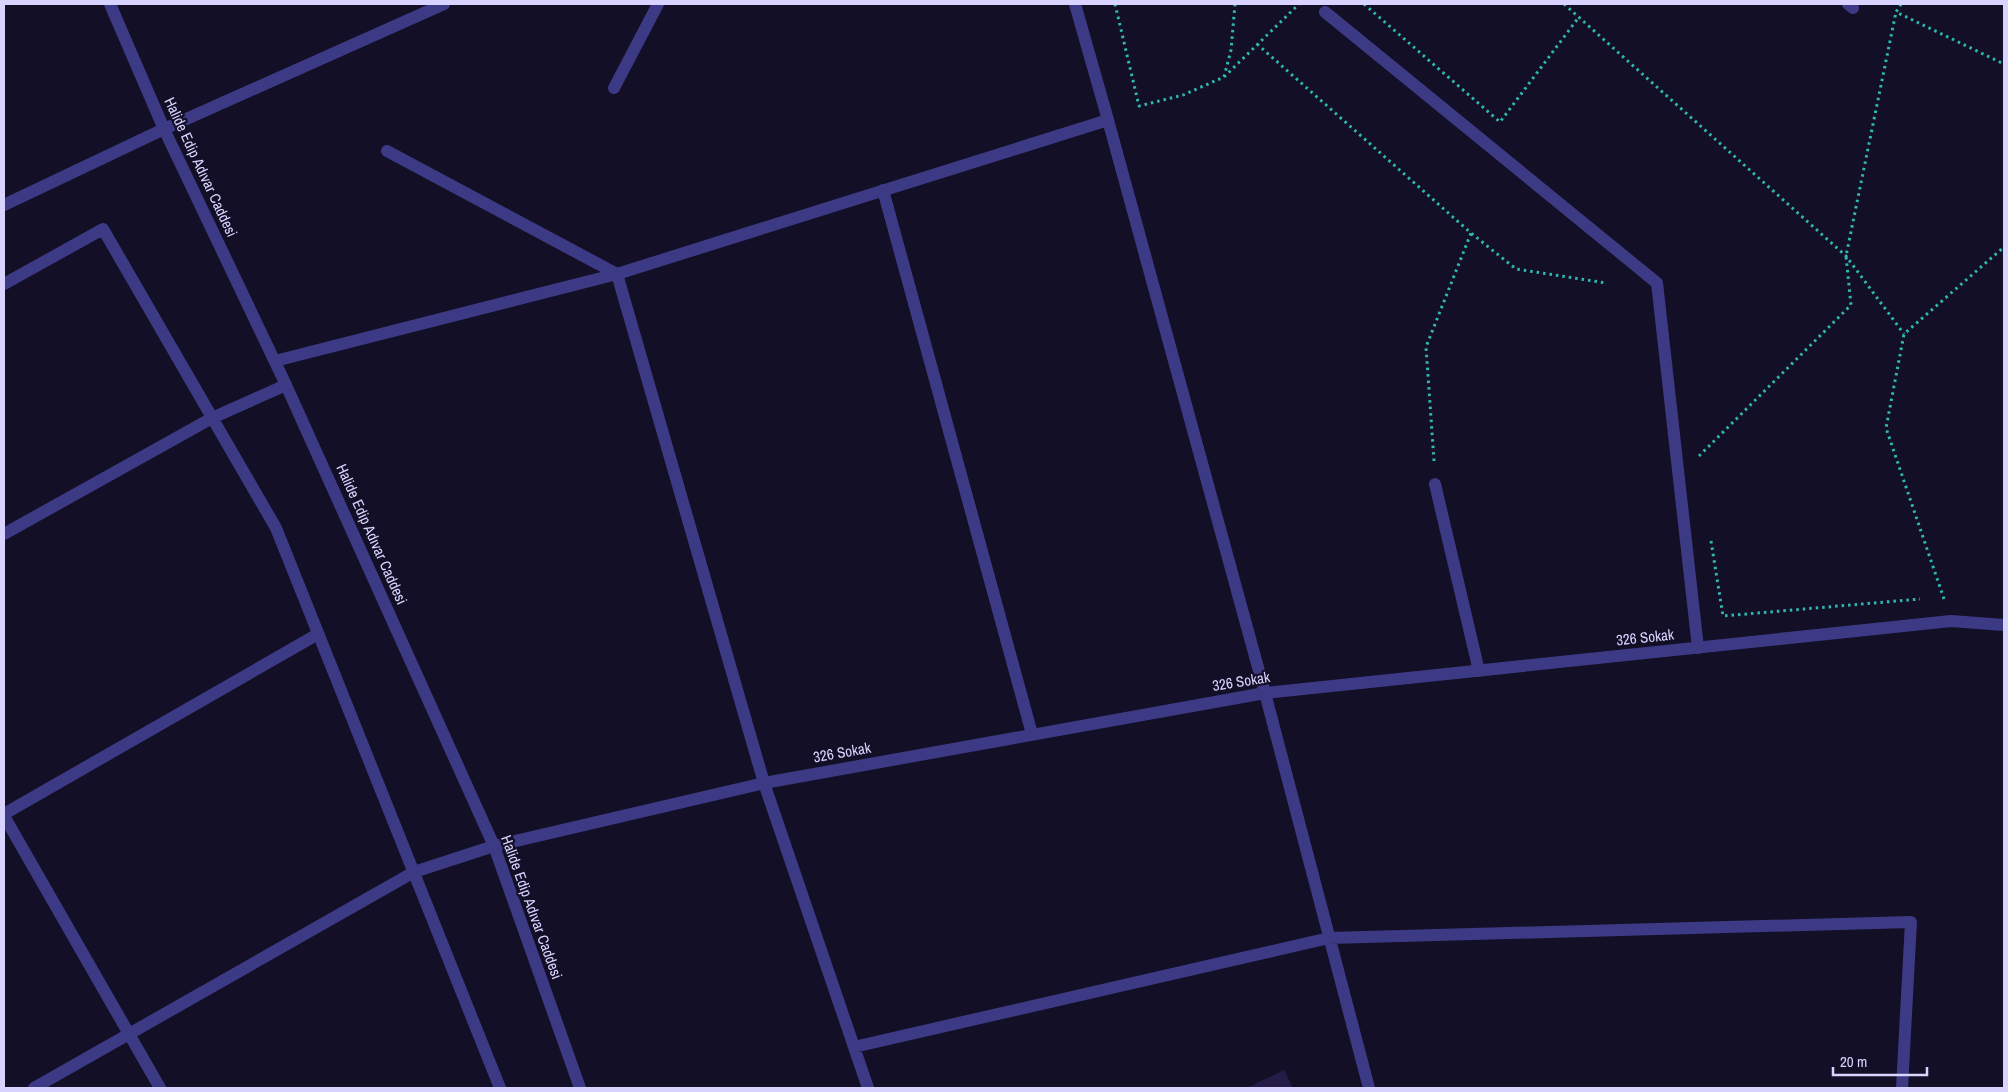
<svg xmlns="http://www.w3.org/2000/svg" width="2008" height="1092" font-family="'Archivo Narrow',sans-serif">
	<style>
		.building { fill: #241b47 }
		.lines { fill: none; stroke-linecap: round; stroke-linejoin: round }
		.path { stroke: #2fb8b0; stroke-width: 3; stroke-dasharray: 2.5 4; stroke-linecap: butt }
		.service { stroke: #3d3a85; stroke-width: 12 }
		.minor { stroke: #3d3a85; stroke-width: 12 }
		.tertiary { stroke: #3d3a85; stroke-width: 12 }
		.labels { text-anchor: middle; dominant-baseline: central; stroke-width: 4.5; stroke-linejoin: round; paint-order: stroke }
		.street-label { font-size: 15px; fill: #d9d4ff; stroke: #130f26 }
	</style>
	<rect width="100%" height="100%" fill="#130f26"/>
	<!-- building -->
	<path class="building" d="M1284,1070L1293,1088H1246Z"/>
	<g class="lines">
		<!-- path -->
		<path class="path" d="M1115,4L1139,106L1183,95L1224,77L1231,50L1235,4
			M1364,4L1500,122L1579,17
			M1564,4L1846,256L1904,334
			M1901,4L1896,12L2004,64
			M1257,44L1471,233L1516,269L1606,283
			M1224,77L1299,4
			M1699,456L1851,305L1846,256L1896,12
			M1434,461L1426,347L1471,233
			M1711,541L1723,616L1920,599
			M1944,599L1886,428L1904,334L2004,247"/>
		<!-- service -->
		<path class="service" d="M4,284L103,229L276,528L500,1088
			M4,534L212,418L286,385
			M4,814L318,634
			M4,816L160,1088
			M34,1088L414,872L494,846"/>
		<!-- minor -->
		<path class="minor" d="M1848,4L1853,8
			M1325,12L1657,283L1698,648
			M614,88L658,4
			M1108,120L1265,693L1369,1088
			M387,151L617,274
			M883,190L1032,734
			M4,205L164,129L444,4
			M275,361L617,274
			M1435,484L1479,671
			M854,1047L1329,938L1911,922L1902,1088
			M868,1088L764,783L617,274L1108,120L1075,4"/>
		<!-- tertiary -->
		<path class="tertiary" d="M110,4L164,129L286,385L494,846L580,1088
			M494,846L764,783L1265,693L1951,621L2004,625"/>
	</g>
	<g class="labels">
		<!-- street labels -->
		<g class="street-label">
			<text transform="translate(201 167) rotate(65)">Halide Edip Adıvar Caddesi</text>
			<text transform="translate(372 534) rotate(66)">Halide Edip Adıvar Caddesi</text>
			<text transform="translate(1645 637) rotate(-6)">326 Sokak</text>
			<text transform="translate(1241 681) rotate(-9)">326 Sokak</text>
			<text transform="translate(842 752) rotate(-10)">326 Sokak</text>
			<text transform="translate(532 907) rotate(70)">Halide Edip Adıvar Caddesi</text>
		</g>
	</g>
	<!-- border -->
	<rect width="2008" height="1092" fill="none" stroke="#d9d4ff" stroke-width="10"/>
	<!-- scale -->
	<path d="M1833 1067v8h94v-8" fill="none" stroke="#d9d4ff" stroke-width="2.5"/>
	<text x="1840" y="1067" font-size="15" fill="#d9d4ff" stroke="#130f26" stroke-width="4" paint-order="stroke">20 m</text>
</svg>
